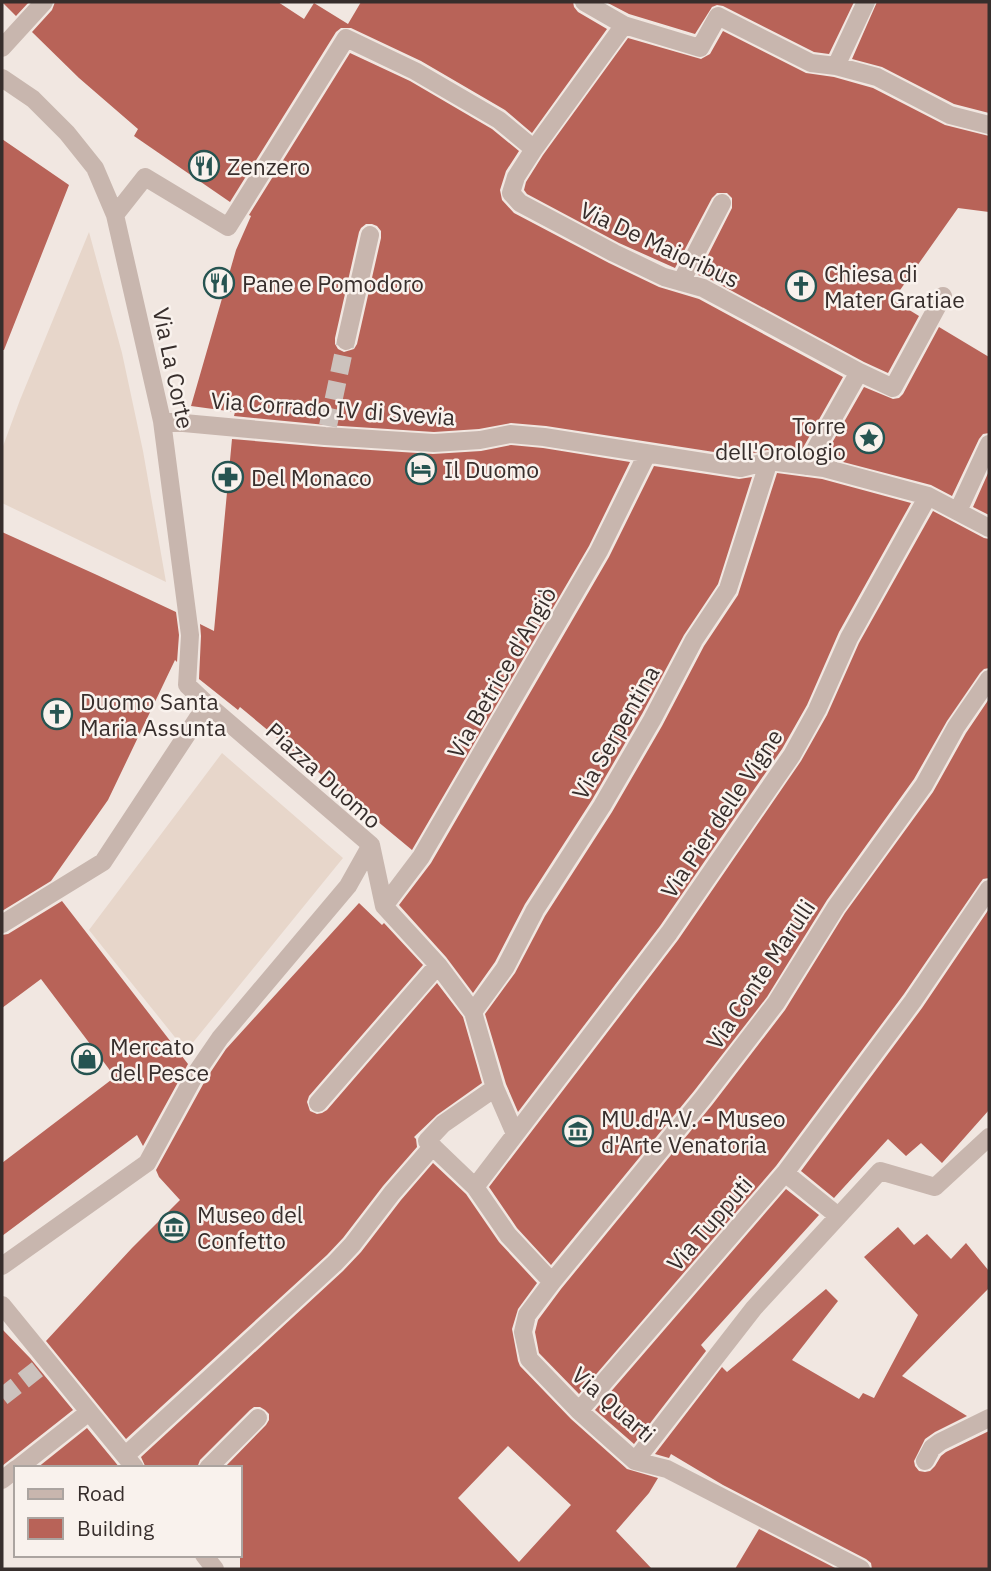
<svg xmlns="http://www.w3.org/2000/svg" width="991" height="1571" font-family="'IBM Plex Sans',sans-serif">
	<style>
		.plaza { fill: #e7d6ca }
		.building { fill: #b86358; fill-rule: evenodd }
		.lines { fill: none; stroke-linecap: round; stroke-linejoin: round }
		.minor-tunnel { stroke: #ccc2bd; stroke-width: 18; stroke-dasharray: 18 9; stroke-linecap: butt }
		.minor { stroke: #c8b6ae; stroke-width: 18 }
		.labels { text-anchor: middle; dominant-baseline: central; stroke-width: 5; stroke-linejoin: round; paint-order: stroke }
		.poi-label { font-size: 23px; fill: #372e2c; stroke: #f9f2ed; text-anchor: start }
		.street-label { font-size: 23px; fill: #372e2c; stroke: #f9f2ed }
	</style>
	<rect width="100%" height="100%" fill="#f1e7e1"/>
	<!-- plaza -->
	<path class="plaza" d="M89,232L122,353L143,451L166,582L2,503V449L20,400Z
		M222,753L343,858L186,1051L89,930Z"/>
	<!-- building -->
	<path class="building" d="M2,2H29L16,16Z
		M55,2H278L304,19L314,3L348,24L361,2H573L574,7L578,12L607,29L532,133L505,110L421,61L351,28H341L336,32L230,202L134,136L138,129L79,78L32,32L52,10Z
		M606,2H854L829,54L814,52L723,6L717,5L712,7L695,34L629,14Z
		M877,2H989V113L954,104L882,67L852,59Z
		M723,31L806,73L834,77L873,88L945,125L989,136V212L958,208L893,300L919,316L888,373L864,362L708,278L698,275L732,208V198L727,193H717L712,198L675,268L619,243L527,194L524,190L526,182L543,155L628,38L701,59L710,54Z
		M350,53L410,81L492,129L519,151L506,171L500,190L502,200L514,213L609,263L659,287L699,299L843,377L800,453L767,450L740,456L546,426L511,423L479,429L434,432L326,425L234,416L235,412L191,406L236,250L251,216L249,215ZM366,224H372L377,226L381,231V238L357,344L354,349L344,352L338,349L335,344V338L359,232L361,228Z
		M2,139L69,185L4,350H2Z
		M939,327L989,357V433L983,434L979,439L952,496L931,485L824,457L864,387L893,399L899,398L903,394Z
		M232,439L324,447L433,454L481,451L511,445L543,448L630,462L589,546L412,850L240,707L238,710L199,679L201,636L200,624L214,631Z
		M654,466L739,479L752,477L718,584L684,635L642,714L592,800L525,904L495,962L473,993L446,957L399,905L431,863L609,557Z
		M989,471V515L973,507Z
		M777,473L822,479L911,503L839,632L807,705L782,749L660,926L518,1112L506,1084L485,1014L515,973L545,916L612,812L662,726L704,646L738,595Z
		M933,511L984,538L989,539V668L984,669L980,673L947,721L914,779L827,900L767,997L694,1091L551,1265L517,1228L489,1187L678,940L801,761L827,715L859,643Z
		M2,532L97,575L176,612L179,635L177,662L175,660L108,800L51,881L2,911Z
		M989,699V878L983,879L980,883L904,994L776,1166L579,1394L539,1353L535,1332L538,1320L561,1289L712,1105L785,1010L845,913L933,792L966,733Z
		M62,901L188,1064L143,1146L137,1135L2,1236V1163L115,1077L41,979L2,1008V935L8,934Z
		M359,903L382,925L384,923L423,965L309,1096L307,1102L310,1111L317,1114L322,1113L327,1110L437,983L463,1017L482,1083L437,1115L414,1137L416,1139L417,1147L383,1186L343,1238L327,1255L126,1439L46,1341L132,1248L180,1200L159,1177L156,1170L206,1079L226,1049Z
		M989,909V1110L942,1163L921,1143L906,1156L888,1139L834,1198L801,1171L922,1008Z
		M433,1163L466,1194L499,1242L537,1283L518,1309L512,1329L518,1361L520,1366L571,1419L627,1469L658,1478L649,1493L616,1531L652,1569H240V1468H224L266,1425L269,1420V1414L265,1410L260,1407H254L250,1410L200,1460L197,1468H146L141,1457L343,1271L361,1252L401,1200ZM508,1446L571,1505L519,1562L458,1498Z
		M786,1189L819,1215L701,1345L706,1351L634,1444L595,1410Z
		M898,1227L914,1245L927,1234L951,1259L966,1243L989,1271V1288L902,1376L967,1416L935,1432L925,1439L914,1461L915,1466L919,1471L925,1472L930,1471L935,1466L941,1456L946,1452L989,1431V1569H872L871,1563L866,1559L723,1485L671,1454L669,1458L655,1454L722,1367L727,1372L826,1289L838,1301L792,1360L859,1399L863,1393L874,1398L918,1315L864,1257Z
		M2,1329L30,1358L73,1410L2,1466Z
		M87,1428L120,1468H37Z
		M759,1529L837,1569H735Z"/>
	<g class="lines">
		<!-- minor-tunnel -->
		<path class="minor-tunnel" d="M328,426L346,341
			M2,1397L48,1361"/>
		<!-- minor -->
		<path class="minor" d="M584,2L624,25L700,48L718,16L811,63L836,66L877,77L950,115L989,125
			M624,25L534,149L516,177L511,193L520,203L614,253L664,277L703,288L859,372
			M2,48L44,2
			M836,66L866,2
			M2,78L33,99L67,133L95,168L115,215L162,421L190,635L187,685L207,704
			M115,215L145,177L228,227L346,38L415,71L499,120L534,149
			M681,282L722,203
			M346,341L370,235
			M162,421L325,436L434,443L480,440L510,434L544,437L741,468L769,461L824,468L928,496L989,528
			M806,466L859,372L893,388L943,296
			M958,511L989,444
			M371,845L384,906L438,965L473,1012L495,1088
			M384,906L421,857L599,551L647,454
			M2,924L103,862L207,704L371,845L348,886L220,1038L196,1073L147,1163L2,1266
			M473,1012L505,968L535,910L602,806L652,720L694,640L728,589L769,461
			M318,1103L438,965
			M515,1134L495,1088L443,1124L427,1141L475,1187L669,933L792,755L817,710L849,638L928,496
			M785,1173L838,1216
			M475,1187L508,1235L552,1282L527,1315L523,1332L529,1359L579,1411L635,1461L667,1469L861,1569
			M552,1282L703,1098L776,1003L836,907L924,785L956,727L989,679
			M2,1305L135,1468
			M579,1411L785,1173L913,1001L989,889
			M125,1456L335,1263L352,1245L392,1193L433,1146
			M635,1461L754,1308L880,1171L935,1187L989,1137
			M925,1461L932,1448L940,1442L989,1418
			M18,1468L89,1412
			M208,1468L258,1418
			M2,1480L16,1469
			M204,1555L215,1569"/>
	</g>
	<!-- icons -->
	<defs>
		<g id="restaurant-ring" transform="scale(1.575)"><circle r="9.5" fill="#f9f2ed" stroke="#265451" stroke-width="1.5"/><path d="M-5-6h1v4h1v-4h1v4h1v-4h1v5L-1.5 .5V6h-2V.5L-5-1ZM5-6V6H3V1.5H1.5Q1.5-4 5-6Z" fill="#265451"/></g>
		<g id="church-ring" transform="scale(1.575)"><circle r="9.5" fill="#f9f2ed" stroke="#265451" stroke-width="1.5"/><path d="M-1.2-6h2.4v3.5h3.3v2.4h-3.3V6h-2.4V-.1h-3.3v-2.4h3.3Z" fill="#265451"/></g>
		<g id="sight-ring" transform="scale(1.575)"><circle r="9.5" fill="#f9f2ed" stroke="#265451" stroke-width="1.5"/><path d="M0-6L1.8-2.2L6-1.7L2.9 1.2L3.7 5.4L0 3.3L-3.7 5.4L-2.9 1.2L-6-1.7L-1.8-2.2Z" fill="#265451"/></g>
		<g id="hotel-ring" transform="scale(1.575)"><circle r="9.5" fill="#f9f2ed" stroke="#265451" stroke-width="1.5"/><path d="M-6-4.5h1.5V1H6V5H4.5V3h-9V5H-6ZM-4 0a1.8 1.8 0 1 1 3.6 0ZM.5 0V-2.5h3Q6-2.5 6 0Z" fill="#265451"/></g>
		<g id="pharmacy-ring" transform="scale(1.575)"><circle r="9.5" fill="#f9f2ed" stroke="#265451" stroke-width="1.5"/><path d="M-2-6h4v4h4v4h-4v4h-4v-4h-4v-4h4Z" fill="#265451"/></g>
		<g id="shop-ring" transform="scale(1.575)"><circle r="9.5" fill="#f9f2ed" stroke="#265451" stroke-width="1.5"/><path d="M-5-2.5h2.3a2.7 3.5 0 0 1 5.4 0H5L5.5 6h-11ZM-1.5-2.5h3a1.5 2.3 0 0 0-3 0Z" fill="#265451"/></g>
		<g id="museum-ring" transform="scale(1.575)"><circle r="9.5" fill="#f9f2ed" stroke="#265451" stroke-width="1.5"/><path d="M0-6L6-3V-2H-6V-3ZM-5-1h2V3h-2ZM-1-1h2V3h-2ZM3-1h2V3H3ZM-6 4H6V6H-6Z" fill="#265451"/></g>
	</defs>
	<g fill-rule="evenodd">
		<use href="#restaurant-ring" x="204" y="166"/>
		<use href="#restaurant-ring" x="219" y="283"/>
		<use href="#church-ring" x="801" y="286"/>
		<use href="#sight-ring" x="869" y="438"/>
		<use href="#hotel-ring" x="421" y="469"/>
		<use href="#pharmacy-ring" x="228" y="477"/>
		<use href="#church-ring" x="57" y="714"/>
		<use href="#shop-ring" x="87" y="1059"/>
		<use href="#museum-ring" x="578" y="1131"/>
		<use href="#museum-ring" x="174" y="1227"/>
	</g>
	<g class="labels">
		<!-- poi labels -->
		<g class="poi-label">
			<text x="227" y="166">Zenzero</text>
			<text x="824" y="273">Chiesa di<tspan x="824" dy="26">Mater Gratiae</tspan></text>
			<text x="242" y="283">Pane e Pomodoro</text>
			<text x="846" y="425" text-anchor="end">Torre<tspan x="846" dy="26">dell'Orologio</tspan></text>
			<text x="444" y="469">Il Duomo</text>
			<text x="251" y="477">Del Monaco</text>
			<text x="80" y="701">Duomo Santa<tspan x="80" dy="26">Maria Assunta</tspan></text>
			<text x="110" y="1046">Mercato<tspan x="110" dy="26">del Pesce</tspan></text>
			<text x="601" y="1118">MU.d'A.V. - Museo<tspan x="601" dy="26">d'Arte Venatoria</tspan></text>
			<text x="197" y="1214">Museo del<tspan x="197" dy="26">Confetto</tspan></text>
		</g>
		<!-- street labels -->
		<g class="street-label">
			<text transform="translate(660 244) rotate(25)">Via De Maioribus</text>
			<text transform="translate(174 368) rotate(78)">Via La Corte</text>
			<text transform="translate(333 408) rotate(4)">Via Corrado IV di Svevia</text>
			<text transform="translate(501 672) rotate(-60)">Via Betrice d'Angiò</text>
			<text transform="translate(615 732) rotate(-60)">Via Serpentina</text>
			<text transform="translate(324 775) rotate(42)">Piazza Duomo</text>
			<text transform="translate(721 813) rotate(-56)">Via Pier delle Vigne</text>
			<text transform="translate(760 974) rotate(-56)">Via Conte Marulli</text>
			<text transform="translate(709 1223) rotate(-49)">Via Tupputi</text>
			<text transform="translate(614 1404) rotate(41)">Via Quarti</text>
		</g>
	</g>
	<!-- border -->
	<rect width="991" height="1571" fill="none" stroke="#372e2c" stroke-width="7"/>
	<!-- legend -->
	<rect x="14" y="1466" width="228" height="91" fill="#f9f2ed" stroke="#aba4a0" stroke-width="2"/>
	<rect x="28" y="1489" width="35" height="10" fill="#c8b6ae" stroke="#aba4a0" stroke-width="2"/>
	<text x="77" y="1501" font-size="21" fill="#372e2c">Road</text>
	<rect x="28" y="1518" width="35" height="21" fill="#b86358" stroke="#aba4a0" stroke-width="2"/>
	<text x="77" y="1536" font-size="21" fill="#372e2c">Building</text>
</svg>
